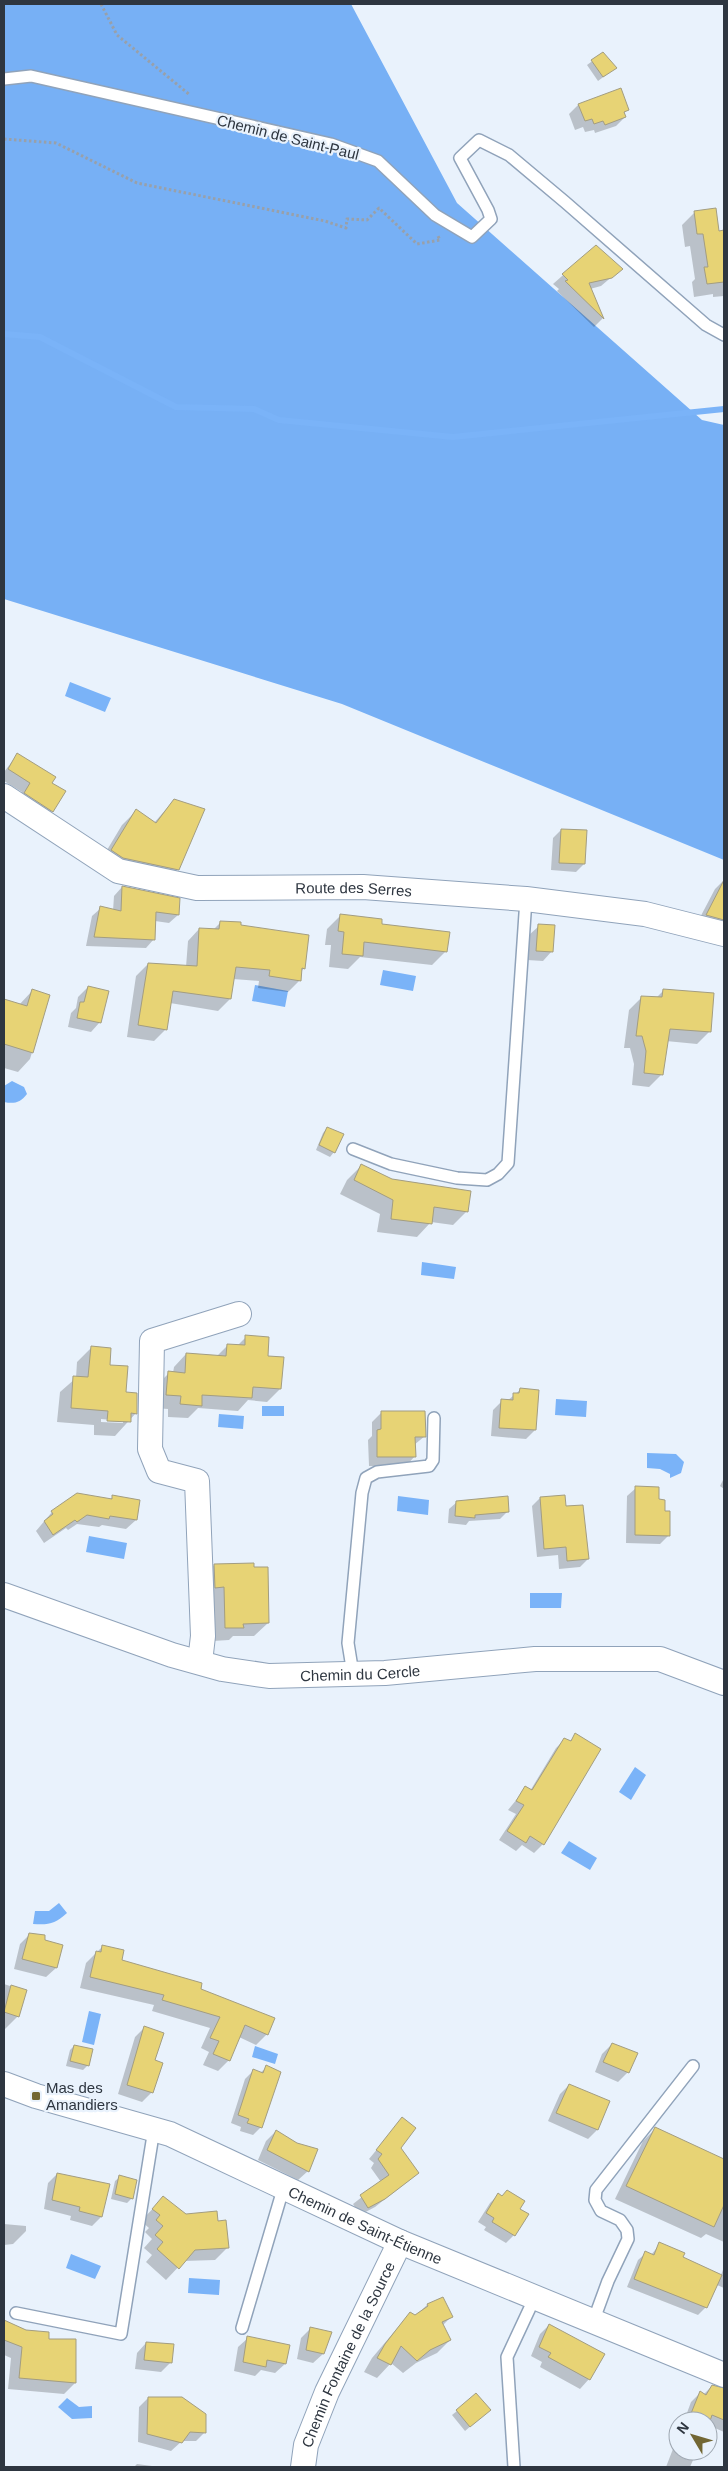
<svg xmlns="http://www.w3.org/2000/svg" width="728" height="2471" font-family="Helvetica,sans-serif">
	<style>
		.forest { fill: #77b0f5 }
		.water { fill: #7ab3f8 }
		.shadow { fill: #0003; fill-rule: evenodd }
		.lines { fill: none; stroke-linecap: round; stroke-linejoin: round }
		.stream { stroke: #7ab3f8; stroke-width: 6 }
		.building { fill: #e7d375; stroke: #a39d81 }
		.service-casing { stroke: #90a3ba; stroke-width: 14 }
		.minor-casing { stroke: #90a3ba; stroke-width: 26 }
		.path { stroke: #98a0aa; stroke-width: 3; stroke-dasharray: 2.5 2.5; stroke-linecap: butt }
		.service { stroke: #fff; stroke-width: 11 }
		.minor { stroke: #fff; stroke-width: 24 }
		.poi-dot { fill: #726734; stroke: #e9f2fc; stroke-width: 2 }
		.labels { text-anchor: middle; dominant-baseline: central; stroke-width: 4.5; stroke-linejoin: round; paint-order: stroke }
		.street-label { font-size: 15px; fill: #2e3640; stroke: #e9f2fc }
		.poi-label { font-size: 15px; fill: #2e3640; stroke: #e9f2fc; text-anchor: start }
	</style>
	<rect width="100%" height="100%" fill="#e9f2fc"/>
	<!-- forest -->
	<path class="forest" d="M4,4H351L457,203L702,420L724,425V860L342,704L4,599Z"/>
	<!-- water -->
	<path class="water" d="M70,682L111,698L105,712L65,696Z
		M383,970L416,976L413,991L380,985Z
		M255,985L288,991L285,1007L252,1001Z
		M12,1081L24,1087L27,1094C20,1103 14,1104 4,1102V1086Z
		M422,1262L456,1267L454,1279L421,1275Z
		M556,1399L587,1401L586,1417L555,1415Z
		M262,1406H284V1416H262Z
		M219,1414L244,1416L243,1429L218,1427Z
		M647,1453L676,1454L684,1462L681,1473L670,1478V1474L660,1469L647,1468Z
		M398,1496L429,1500L428,1515L397,1511Z
		M89,1536L127,1543L124,1559L86,1552Z
		M530,1593H562L561,1608H530Z
		M635,1767L646,1775L631,1800L619,1792Z
		M569,1841L597,1858L590,1870L561,1853Z
		M59,1903L67,1913C55,1924 49,1925 33,1924L35,1911H49Z
		M89,2011L101,2014L94,2045L82,2042Z
		M255,2046L278,2054L275,2064L252,2057Z
		M71,2254L101,2266L95,2279L66,2268Z
		M189,2278L220,2280L219,2295L188,2293Z
		M67,2398L79,2407L92,2406V2418L72,2419L58,2407Z"/>
	<!-- shadow -->
	<path class="shadow" d="M603,53L610,72L598,81L587,65Z
		M620,90L627,110L624,113L625,117L616,126L595,133L594,130L585,132L583,127L575,130L569,114L578,105Z
		M695,212L718,232L724,231V296L713,297V294L694,297L692,282L695,279L690,246L685,247L682,225Z
		M596,246L621,269L601,286L590,289L603,318L594,327L557,291L559,289L553,284Z
		M17,755L52,811L43,820L16,802L22,792L4,781V772Z
		M174,800L178,869L164,884L98,865L122,825L136,811L154,823Z
		M561,830L584,864L576,872L551,870L553,838Z
		M724,880V926L695,927L715,889Z
		M122,887L179,899L178,915L169,923L155,921L154,939L146,948L86,946L92,916L101,908L113,911L114,896Z
		M340,916L381,925L446,951L432,965L360,957L348,969L329,967L331,945H325L327,929Z
		M221,922L240,926L304,968L301,972L300,980L288,992L258,988L259,981L233,979L230,999L218,1011L170,1003L166,1029L154,1041L127,1037L136,976L148,964L186,967L188,941L199,929L213,930Z
		M539,926L552,951L543,961L527,960L529,935Z
		M88,987L100,1022L91,1032L68,1027L71,1013L76,1008L78,997Z
		M32,991L49,995L30,1059L18,1072L4,1068V1001L19,1005Z
		M663,991L710,1031L697,1044L666,1041L661,1075L649,1087L632,1085L634,1064L630,1048H624L629,1010L641,998H656Z
		M327,1128L334,1152L330,1157L316,1150L323,1133Z
		M361,1166L392,1180L435,1185L467,1211L453,1225L431,1222L417,1237L377,1232L380,1214L340,1194L347,1180Z
		M246,1337L280,1389L267,1402L248,1400L238,1411L198,1408L188,1418L168,1417V1409L154,1408L156,1386L169,1373H173L174,1367L186,1354L216,1357L228,1345L237,1346Z
		M91,1348L109,1366L136,1413L115,1436L94,1435V1425L57,1422L60,1392L76,1378L77,1362ZM101,1419L123,1421V1423L101,1422Z
		M520,1390L535,1430L526,1439L491,1436L493,1410L502,1401H507Z
		M381,1413L425,1436L414,1445L415,1456L406,1466H369L368,1440L372,1436V1422Z
		M724,1478V1489L720,1486Z
		M636,1488L658,1501L669,1535L660,1544L626,1543L627,1496Z
		M77,1494L109,1500L113,1497L139,1501L136,1520L126,1529L102,1525L99,1527L77,1524L68,1530L66,1528L44,1543L36,1531L52,1512Z
		M540,1498L564,1508L588,1559L580,1567L559,1569L558,1555L537,1557L532,1506Z
		M457,1502L508,1511L500,1519L469,1521L466,1525L448,1523L449,1509Z
		M214,1565L268,1623L254,1636H233L229,1640L213,1641L201,1578Z
		M576,1735L600,1749L543,1844L534,1853L522,1845L516,1851L499,1840L516,1814L508,1810L526,1788L530,1791L556,1748L565,1739L569,1742Z
		M30,1934L56,1968L46,1977L14,1969L20,1944Z
		M103,1946L121,1961L199,1990L267,2034L256,2045L239,2037L229,2060L218,2071L203,2065L209,2052L201,2048L210,2028L152,2011L154,2005L80,1988L86,1963Z
		M4,1984L25,1991L18,2016L5,2029Z
		M144,2028L152,2092L142,2102L118,2094L135,2037Z
		M612,2044L628,2072L618,2082L595,2072L602,2054Z
		M74,2046L88,2065L83,2070L66,2066L70,2050Z
		M267,2067L261,2127L253,2135L240,2131L241,2127L231,2123L245,2079L253,2071L260,2073Z
		M569,2085L609,2102L597,2130L588,2139L548,2121L560,2094Z
		M402,2119L400,2148L418,2173L375,2207L360,2215L353,2204L381,2182L371,2168L374,2163L369,2159Z
		M655,2129L724,2161V2242L706,2234L701,2238L615,2199L643,2141Z
		M276,2131L308,2171L298,2180L258,2160L266,2141Z
		M57,2174L109,2185L101,2217L92,2226L70,2220L71,2216L44,2209L48,2183Z
		M120,2177L132,2198L127,2203L111,2199L115,2181Z
		M498,2195L519,2209L514,2235L506,2243L484,2230L486,2227L478,2222L490,2203Z
		M163,2198L186,2215L217,2222L227,2248L215,2260L184,2261L166,2280L146,2262L152,2255L144,2248L152,2239L145,2232L149,2228L141,2221Z
		M4,2224L26,2226V2231L13,2244L4,2245Z
		M660,2244L682,2258L721,2275L724,2267V2288L717,2285L706,2307L698,2315L627,2287L638,2260L646,2253L651,2255Z
		M442,2298L451,2317L442,2326L450,2340L437,2353L416,2363L403,2373L391,2363L377,2378L364,2372L372,2358L410,2313L415,2316L427,2305Z
		M7,2323L48,2340H74L75,2383L64,2394L8,2389L11,2358L4,2355V2326Z
		M549,2325L589,2379L580,2389L540,2367L542,2362L531,2356L540,2334Z
		M311,2328L323,2354L313,2363L297,2359L301,2338Z
		M248,2338L285,2364L275,2373L261,2370L255,2376L234,2371L238,2347Z
		M146,2343L171,2362L161,2372L135,2369L137,2353Z
		M712,2386L724,2389V2432L708,2425V2421H684L691,2402L700,2393L703,2395Z
		M148,2398L205,2432L196,2441H182L171,2451L138,2442L139,2407Z
		M457,2411L485,2414L465,2431L452,2415Z
		M678,2436V2451H697L690,2467H666Z
		M137,2464L152,2466V2467H134Z"/>
	<g class="lines">
		<!-- stream -->
		<path class="stream" d="M4,334L40,337L176,407L254,409L279,420L453,437L724,409"/>
	</g>
	<!-- building -->
	<path class="building" d="M603,52L617,68L603,77L591,60Z
		M621,88L629,110L624,112L626,117L605,125L603,121L594,124L592,119L585,121L578,104Z
		M716,208L719,231L724,230V282L707,284L704,267H708L703,234H697L694,211Z
		M596,245L623,269L612,278L589,283L604,319L565,281L568,280L562,274Z
		M17,753L56,777L52,783L66,791L53,812L24,793L30,783L8,769Z
		M174,799L205,809L179,870L123,858L111,850L136,809L156,823Z
		M561,829L587,830L585,864L559,863Z
		M724,880V920L706,915Z
		M122,886L180,898L179,915L156,912L155,940L94,937L100,906L121,911Z
		M340,914L382,919V924L450,932L447,952L364,942L363,956L342,954L344,932L338,931Z
		M220,921L241,922V925L309,935L305,969L302,968L301,981L269,976L270,970L236,967L231,999L173,991L167,1030L138,1025L148,963L197,966L199,928L219,929Z
		M538,924L555,925L553,952L536,951Z
		M88,986L109,991L101,1023L77,1018L80,1002H84Z
		M32,989L50,995L33,1053L4,1044V999L27,1006Z
		M663,989L714,993L711,1032L670,1029L663,1075L644,1073L646,1051L642,1036H636L641,996L662,997Z
		M327,1127L344,1134L335,1153L319,1145Z
		M361,1164L392,1179L471,1191L468,1212L434,1207L432,1224L391,1219L393,1200L354,1180Z
		M245,1335L269,1337L268,1356L284,1357L281,1389L253,1387L252,1398L202,1395V1406L180,1404L181,1396L166,1395L168,1371L185,1373L186,1353L226,1356L227,1344L245,1345Z
		M91,1346L111,1348L110,1365L128,1366L126,1392L137,1393V1414L131,1413V1422L107,1421L108,1411L71,1408L73,1376L88,1377Z
		M520,1388L539,1390L536,1430L499,1428L501,1399L513,1400V1393H519Z
		M381,1411H425L426,1437H415L416,1457H377V1430L381,1429Z
		M635,1486L659,1487V1499L665,1500V1511H670V1536L635,1535Z
		M77,1493L112,1499V1495L140,1500L137,1520L110,1516L109,1519L87,1515L77,1522L75,1520L53,1535L44,1521L53,1514L51,1511Z
		M565,1495L566,1506L583,1505L589,1559L567,1561L566,1547L544,1549L540,1497Z
		M508,1496L509,1512L475,1515V1518L455,1516L456,1501Z
		M254,1563V1567H268L269,1623L243,1624L244,1628H225L224,1587L215,1588L214,1564Z
		M575,1733L601,1749L544,1845L530,1836L526,1843L507,1831L524,1805L516,1801L525,1786L532,1790L564,1738L571,1741Z
		M29,1933L45,1935V1940L63,1945L57,1968L22,1959Z
		M102,1945L124,1950L122,1960L202,1983L201,1989L275,2018L268,2035L245,2025L230,2061L213,2054L219,2041L210,2038L220,2017L162,2000L164,1995L90,1977L96,1951L101,1952Z
		M11,1985L27,1990L19,2017L4,2012Z
		M144,2026L164,2033L155,2060L163,2063L153,2093L127,2085Z
		M612,2043L638,2053L629,2073L603,2062Z
		M74,2045L93,2049L89,2066L70,2061Z
		M266,2065L281,2072L262,2128L247,2123L249,2119L238,2115L253,2069L263,2073Z
		M569,2084L610,2101L598,2130L556,2113Z
		M402,2117L416,2128L401,2148L419,2173L385,2199L368,2208L360,2195L389,2175L378,2159L382,2154L376,2150Z
		M655,2127L724,2159V2205L714,2227L626,2186Z
		M276,2130L297,2143L318,2149L309,2172L267,2150Z
		M57,2173L110,2184L102,2217L79,2211L80,2207L52,2200Z
		M119,2175L137,2180L133,2199L115,2194Z
		M507,2190L525,2201L520,2209L529,2214L515,2236L492,2222L494,2218L486,2213L498,2193L502,2196Z
		M163,2196L186,2214L217,2211L218,2221L226,2220L229,2248L195,2250L179,2269L157,2249L163,2242L155,2235L163,2226L156,2220L160,2215L152,2209Z
		M659,2242L685,2253L683,2257L722,2275L707,2308L634,2279L645,2251L654,2255Z
		M443,2297L453,2317L442,2322L451,2340L430,2350L417,2361L401,2346L391,2365L377,2358L385,2344L410,2312L415,2315L428,2306L427,2304Z
		M4,2320L26,2330L49,2332V2339H76V2383L19,2378L22,2347L4,2340Z
		M549,2324L605,2354L590,2380L548,2357L551,2353L539,2347Z
		M310,2327L332,2332L324,2354L306,2350Z
		M247,2336L290,2345L286,2364L267,2360L266,2367L243,2362Z
		M146,2342L174,2344L172,2363L144,2360Z
		M712,2385L724,2388V2420L712,2415L710,2421H688L700,2391L706,2395Z
		M476,2393L491,2410L470,2427L456,2410Z
		M148,2397H182L206,2414V2433L190,2432L182,2443L147,2434Z"/>
	<g class="lines">
		<!-- service casing -->
		<g class="service-casing">
			<path id="service" d="M4,79L31,76L331,144L378,161L435,215L472,237L491,219L488,210L460,158L479,140L509,155L565,202L706,325L724,335
				M353,1149L391,1164L457,1178L487,1180L498,1174L508,1163L526,899
				M353,1674L348,1643L362,1493L366,1478L377,1472L429,1466L433,1460L434,1418
				M16,2313L121,2334L154,2129
				M593,2322L608,2281L628,2239L627,2230L620,2220L601,2211L595,2200L596,2190L693,2066
				M242,2328L284,2186
				M514,2467L507,2357L535,2297"/>
		</g>
		<!-- minor casing -->
		<g class="minor-casing">
			<g id="minor">
				<path id="s1" d="M4,796L118,871L197,888L363,887L526,899L645,914L724,934"/>
				<path id="s2" d="M4,1595L172,1655L222,1669L269,1676L385,1673L535,1659H660L724,1683"/>
				<path d="M200,1662L203,1636L197,1481L159,1471L150,1449L152,1341L239,1314"/>
				<path id="s3" d="M4,2084L36,2096L170,2134L400,2242L724,2375"/>
				<path id="s4" d="M303,2467L306,2445L327,2392L400,2242"/>
			</g>
		</g>
		<!-- path -->
		<path class="path" d="M101,4L117,35L190,95
			M4,139L56,143L137,183L325,221L346,228L347,219L367,220L379,208L417,244L440,240L438,236"/>
		<!-- service -->
		<use href="#service" class="service"/>
		<!-- minor -->
		<use href="#minor" class="minor"/>
	</g>
	<!-- markers -->
	<rect class="poi-dot" x="31" y="2091" width="10" height="10" rx="2.5"/>
	<g class="labels">
		<!-- street labels -->
		<g class="street-label">
			<text transform="translate(288 137) rotate(14)">Chemin de Saint-Paul</text>
			<text stroke="none"><textPath href="#s1" startOffset="374">Route des Serres</textPath></text>
			<text stroke="none"><textPath href="#s2" startOffset="369">Chemin du Cercle</textPath></text>
			<text stroke="none"><textPath href="#s3" startOffset="389">Chemin de Saint-Étienne</textPath></text>
			<text stroke="none"><textPath href="#s4" startOffset="122">Chemin Fontaine de la Source</textPath></text>
		</g>
		<!-- poi labels -->
		<g class="poi-label">
			<text x="46" y="2087">Mas des<tspan x="46" dy="17">Amandiers</tspan></text>
		</g>
	</g>
	<!-- border -->
	<rect width="728" height="2471" fill="none" stroke="#2e3640" stroke-width="10"/>
	<!-- north arrow -->
	<g transform="translate(693 2436) rotate(308)"><circle r="24" fill="#e9f2fc" stroke="#9ea7b1"/>
	<path d="M0-4L9 19L0 12L-9 19Z" fill="#726734"/>
	<text y="-8" font-size="14" font-weight="bold" text-anchor="middle" fill="#2e3640">N</text>
	</g>
</svg>
